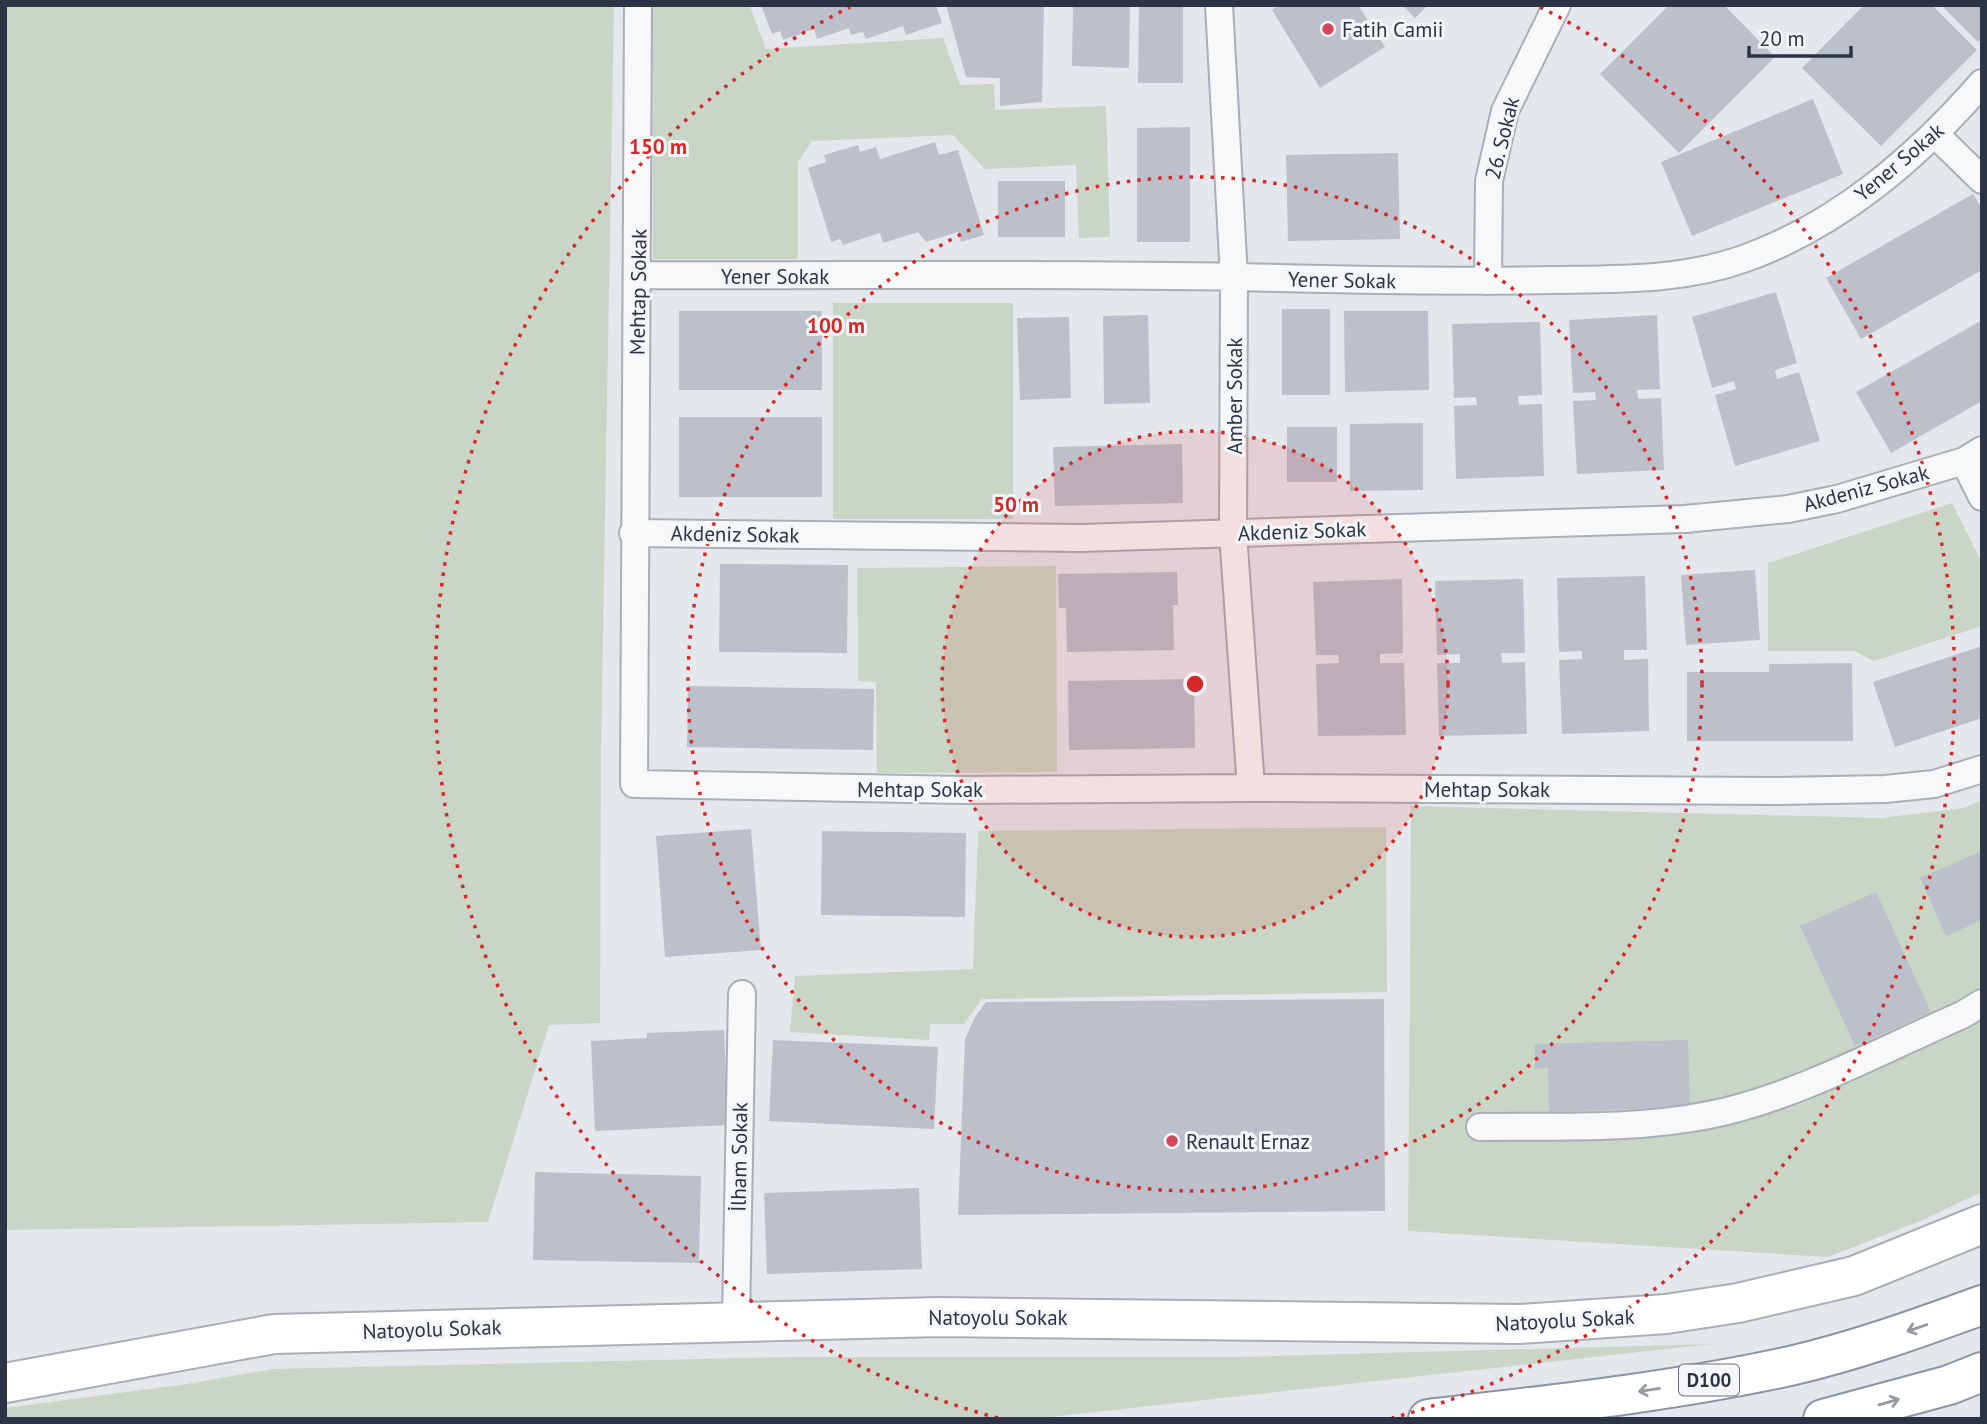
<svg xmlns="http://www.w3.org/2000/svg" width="1987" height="1424" font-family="'PT Sans',sans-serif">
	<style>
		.green { fill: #c9d6c5 }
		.building { fill: #bbc0ca }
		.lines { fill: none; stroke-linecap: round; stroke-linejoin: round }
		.minor-casing { stroke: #a9aeb7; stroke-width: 30 }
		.secondary-casing { stroke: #a9aeb7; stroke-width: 42 }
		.trunk-casing { stroke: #8b94a3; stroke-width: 42 }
		.minor { stroke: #f7f8fa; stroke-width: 26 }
		.secondary { stroke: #fff; stroke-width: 38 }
		.trunk { stroke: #fff; stroke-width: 38 }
		.oneway { stroke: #959aa2 }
		.ring { fill: none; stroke: #d62828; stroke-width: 3.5; stroke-dasharray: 3.5 7 }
		.poi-dot { fill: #d1495b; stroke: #f4f6f9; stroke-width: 2.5 }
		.labels { text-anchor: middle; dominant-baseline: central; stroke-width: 6; stroke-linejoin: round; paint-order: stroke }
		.shield { fill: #f4f6f9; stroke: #676e7b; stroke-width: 2 }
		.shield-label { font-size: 19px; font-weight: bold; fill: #2b3445 }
		.poi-label { font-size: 21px; fill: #2b3445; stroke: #f4f6f9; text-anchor: start }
		.street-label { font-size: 21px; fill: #2b3445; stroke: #f4f6f9 }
		.centre { fill: #d62828; stroke: #f4f6f9; stroke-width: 3.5 }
		.ring-label { font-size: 21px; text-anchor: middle; font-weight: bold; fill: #d62828; stroke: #f4f6f9; stroke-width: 6; stroke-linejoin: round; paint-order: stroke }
	</style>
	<rect width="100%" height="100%" fill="#e4e7ec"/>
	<!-- green -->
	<path class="green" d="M5,5H614L601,746L600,1023L549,1025L488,1222L5,1230Z
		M750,6L766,49L943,38L960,85L994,84L995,110L1106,106L1110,237L1079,238L1076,165L985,169L953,135L812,141L798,162V259H653L652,7Z
		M833,303H1013V519H833Z
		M1952,503L1982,563V626L1874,661L1854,651H1768V563Z
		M1056,566L1057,772L877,773L876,682L858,681L857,568Z
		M1982,800V1192L1920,1221L1828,1257L1408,1231L1411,806L1881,818L1964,808Z
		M1386,827L1387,992L982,999L964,1024H930L929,1040L790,1032L795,976L973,969L978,831Z
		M1712,1344L1032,1419H5V1408L187,1384L272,1369L791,1357H1236Z"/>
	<!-- building -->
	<path class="building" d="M761,5H936L942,23L906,35L903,26L866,39L863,32L851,35L849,28L817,39L814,29L783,40L780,31L772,34Z
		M946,5H1044L1042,102L1000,106V78L966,77Z
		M1073,5H1130L1129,68L1072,66Z
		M1139,5H1183V83H1138Z
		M1279,5H1358L1385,47L1320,88L1272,10Z
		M1402,5H1428L1415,18Z
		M1669,5H1724L1775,57L1679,153L1600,74Z
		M1864,5H1932L1977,50L1881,146L1802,68Z
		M1941,5H1982V39L1978,42Z
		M1813,99L1843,174L1692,236L1661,162Z
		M1190,127V242H1137V128Z
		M935,142L939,155L958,150L984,235L961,242L958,232L926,242L918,232L883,243L880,233L843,245L840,239L831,242L808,168L826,162L824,155L858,145L860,152L876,147L880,159Z
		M1398,153L1400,239L1288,241L1286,155Z
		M998,181H1065V237H998Z
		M1973,194L1982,208V270L1861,339L1826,278Z
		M1776,292L1797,363L1775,370L1777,379L1799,372L1820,441L1735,466L1715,395L1736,389L1734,381L1712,388L1692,317Z
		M1282,309H1330V395H1282Z
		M679,311H822V390H679Z
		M1344,311H1428L1429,390L1345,392Z
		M1148,315L1150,403L1104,404L1103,316Z
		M1657,315L1660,389L1637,390L1638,399L1661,398L1664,470L1577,474L1573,401L1596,400L1595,392L1573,393L1569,320Z
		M1069,317L1071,398L1020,400L1017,318Z
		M1982,320V401L1891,453L1856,392Z
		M1540,322L1542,395L1518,396L1519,405L1542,404L1544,476L1456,479L1454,406L1477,405L1476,397L1454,398L1452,324Z
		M679,417H822V497H679Z
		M1423,423V490L1350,491V424Z
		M1287,427H1337V482H1287Z
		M1182,444L1183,503L1055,506L1053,447Z
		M720,564L848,565L847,653L719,652Z
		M1755,570L1760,640L1686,645L1681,575Z
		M1177,572L1178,605H1173L1174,650L1067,652L1066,608H1059L1058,574Z
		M1645,576L1647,650H1624V660L1648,659L1649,731L1562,734L1559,660L1582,659V651L1559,652L1557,578Z
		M1402,579L1403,653L1380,654V663H1404L1406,735L1318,736L1316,664L1339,663L1338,655H1316L1313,582Z
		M1523,579L1525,653H1501L1502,663L1525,662L1527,734L1439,736L1437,663H1460V654L1437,655L1435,581Z
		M1982,646V718L1895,747L1873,682Z
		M1852,663L1853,741H1687V672H1769V664Z
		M1194,679L1195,748L1069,750L1068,681Z
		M688,686L874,689L873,750L687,747Z
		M751,829L761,950L665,957L656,836Z
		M822,831L966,833L965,917L821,915Z
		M1982,851V920L1946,936L1920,878Z
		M1876,892L1931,1012L1855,1046L1800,926Z
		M1384,999L1385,1211L958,1215L965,1039L975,1017L986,1002Z
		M724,1030L728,1125L595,1131L591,1041L647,1038V1033Z
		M773,1040L938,1047L934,1129L769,1121Z
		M1688,1040L1690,1107L1549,1112L1548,1068L1535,1069V1044Z
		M535,1172L701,1176L699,1263L533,1260Z
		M919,1188L922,1269L767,1274L764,1193Z"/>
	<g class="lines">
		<!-- minor casing -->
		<g class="minor-casing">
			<path id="minor" d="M638,5C639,265 633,524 634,784L964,790L1251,788L1776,791L1885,789L1934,784L1982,769
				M1219,5L1234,277L1233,533L1251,788
				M1936,135L1982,180
				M639,275C839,276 1040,273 1240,277C1344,280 1447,282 1551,280C1617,279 1683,281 1746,258C1840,224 1917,157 1982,83
				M1488,281L1489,181L1505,111L1557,5
				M1964,461L1982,497
				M633,533L1081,538L1685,519L1788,509L1837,499L1964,461L1982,450
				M1480,1127C1556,1126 1634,1130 1709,1115C1792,1099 1884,1049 1962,1015L1982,1003
				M736,1320L742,994"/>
		</g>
		<!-- secondary casing -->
		<g class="secondary-casing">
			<path id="secondary" d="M5,1383L274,1334L939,1317L1520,1324L1666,1314L1738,1303L1854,1276L1982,1224"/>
		</g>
		<!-- trunk casing -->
		<g class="trunk-casing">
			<path id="trunk" d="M1428,1419C1548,1405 1671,1392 1790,1366C1855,1351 1919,1328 1982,1305
				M1823,1419L1949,1385L1982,1372"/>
		</g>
		<!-- minor -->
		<use href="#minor" class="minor"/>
		<!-- secondary -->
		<use href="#secondary" class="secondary"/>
		<!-- trunk -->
		<use href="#trunk" class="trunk"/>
	</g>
	<!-- one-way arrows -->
	<defs><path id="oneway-shaft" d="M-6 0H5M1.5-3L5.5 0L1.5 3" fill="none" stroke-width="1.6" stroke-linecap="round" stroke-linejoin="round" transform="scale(1.75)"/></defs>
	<g class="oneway">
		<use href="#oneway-shaft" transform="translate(1917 1328) rotate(161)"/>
		<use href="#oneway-shaft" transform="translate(1649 1390) rotate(171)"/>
		<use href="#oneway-shaft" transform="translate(1889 1402) rotate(-16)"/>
	</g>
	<!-- distance rings -->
	<circle cx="1195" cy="684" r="253" fill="#d62828" fill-opacity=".12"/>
	<g class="ring">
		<circle cx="1195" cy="684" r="253"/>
		<circle cx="1195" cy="684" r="507"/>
		<path d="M998 1418A760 760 0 0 1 850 7M1540 7A760 760 0 0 1 1392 1418"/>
	</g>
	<!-- markers -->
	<g class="poi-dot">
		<circle cx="1328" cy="29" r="7"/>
		<circle cx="1172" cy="1141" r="7"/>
	</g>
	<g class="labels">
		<!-- shield labels -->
		<rect class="shield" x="1679" y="1364.5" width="60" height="31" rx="5"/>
		<g class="shield-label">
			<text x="1709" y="1380">D100</text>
		</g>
		<!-- poi labels -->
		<g class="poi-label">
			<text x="1342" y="29">Fatih Camii</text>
			<text x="1186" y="1141">Renault Ernaz</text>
		</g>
		<!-- street labels -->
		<g class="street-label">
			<text transform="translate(1502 138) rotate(-76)">26. Sokak</text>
			<text transform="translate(1899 162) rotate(-40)">Yener Sokak</text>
			<text x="775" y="276">Yener Sokak</text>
			<text transform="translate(1342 280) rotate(1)">Yener Sokak</text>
			<text transform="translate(638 292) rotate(-89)">Mehtap Sokak</text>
			<text transform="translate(1234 396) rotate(-90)">Amber Sokak</text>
			<text transform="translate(1866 488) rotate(-15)">Akdeniz Sokak</text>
			<text transform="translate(1302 531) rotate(-2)">Akdeniz Sokak</text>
			<text transform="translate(735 534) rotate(1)">Akdeniz Sokak</text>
			<text x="920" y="789">Mehtap Sokak</text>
			<text x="1487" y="789">Mehtap Sokak</text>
			<text transform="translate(739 1157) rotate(-89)">İlham Sokak</text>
			<text x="998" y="1317">Natoyolu Sokak</text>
			<text transform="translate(1565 1320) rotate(-3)">Natoyolu Sokak</text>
			<text transform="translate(432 1329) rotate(-2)">Natoyolu Sokak</text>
		</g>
	</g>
	<circle cx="1195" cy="684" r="10" class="centre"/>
	<g class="ring-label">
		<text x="658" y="154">150 m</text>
		<text x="836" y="333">100 m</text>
		<text x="1016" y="512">50 m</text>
	</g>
	<!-- border -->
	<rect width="1987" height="1424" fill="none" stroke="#2b3445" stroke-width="14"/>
	<!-- scale -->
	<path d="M1749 46v10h102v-10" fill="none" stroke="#2b3445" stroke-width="3.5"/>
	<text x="1759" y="46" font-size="21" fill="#2b3445" stroke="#f4f6f9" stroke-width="5" paint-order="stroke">20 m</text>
</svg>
